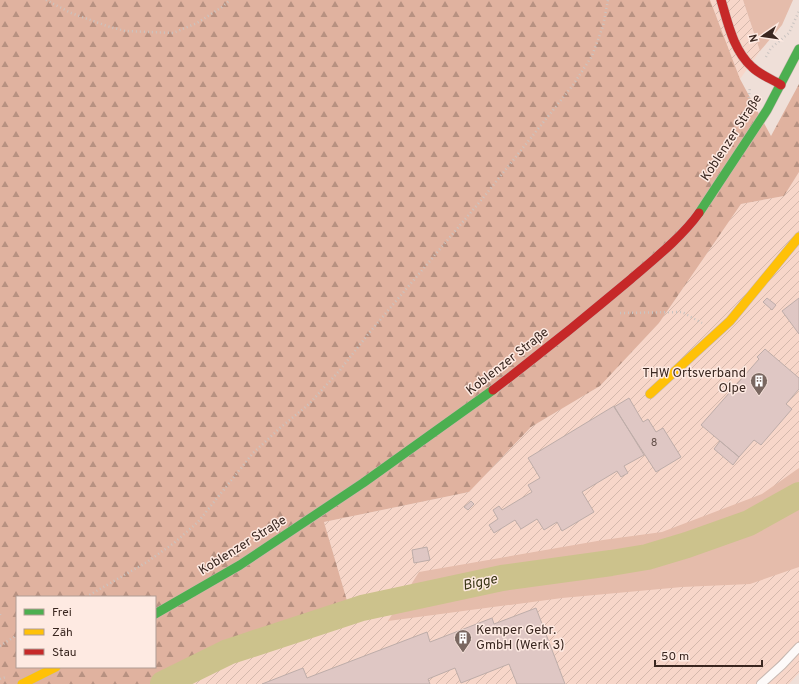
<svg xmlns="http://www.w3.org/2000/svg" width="799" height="684" font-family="Overpass,sans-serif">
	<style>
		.industrial { fill: url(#industrial-furrows) }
		.green { fill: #e5bcab }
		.forest { fill: url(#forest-firs); fill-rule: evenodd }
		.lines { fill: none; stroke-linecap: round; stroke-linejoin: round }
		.river { stroke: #ccc28c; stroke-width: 26 }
		.building { fill: #dfc7c4; stroke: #beada9 }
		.lane-casing { stroke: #c8b8b1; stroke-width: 10 }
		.fast-casing { stroke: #c8b8b1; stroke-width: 10 }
		.slow-casing { stroke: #c8b8b1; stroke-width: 10 }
		.jam-casing { stroke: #c8b8b1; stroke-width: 10 }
		.path { stroke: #cac4c1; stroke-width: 2.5; stroke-dasharray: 1 3; stroke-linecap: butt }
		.lane { stroke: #fdfaf9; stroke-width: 8 }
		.fast { stroke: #4caf50; stroke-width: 9 }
		.slow { stroke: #ffc107; stroke-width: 9 }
		.jam { stroke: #c62828; stroke-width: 9 }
		.labels { text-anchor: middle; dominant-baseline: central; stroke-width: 3; stroke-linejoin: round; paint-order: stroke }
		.number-label { font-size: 11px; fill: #65514b }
		.street-label { font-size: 13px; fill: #3a2720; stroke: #feeae2 }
		.poi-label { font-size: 13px; fill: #3a2720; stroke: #feeae2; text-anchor: end }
		.water-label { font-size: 14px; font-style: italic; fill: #373413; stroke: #feeae2 }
	</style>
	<defs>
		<pattern id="industrial-furrows" width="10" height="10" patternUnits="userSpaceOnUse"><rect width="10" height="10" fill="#f7d6c9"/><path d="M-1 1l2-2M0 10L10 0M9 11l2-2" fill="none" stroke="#d4b8ac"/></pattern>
		<pattern id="forest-firs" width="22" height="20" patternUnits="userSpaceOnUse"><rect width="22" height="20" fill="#e0b29f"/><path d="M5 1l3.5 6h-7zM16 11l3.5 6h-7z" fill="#b79181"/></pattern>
	</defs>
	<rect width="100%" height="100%" fill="#efdfd8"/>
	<!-- industrial -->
	<path class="industrial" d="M710,0H743L760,51L740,79Z
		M799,172V673L789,684H169L348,604L324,522L469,492L531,427L600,386L659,323L741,204L784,196Z"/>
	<!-- green -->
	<path class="green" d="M743,0H793L782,25L760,51Z
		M799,468V567L750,584L682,587L562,598L388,621L419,572L603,540L662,532L762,494Z"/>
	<!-- forest -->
	<path class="forest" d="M0,0H710L740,79L771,136L799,84V172L784,196L741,204L659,323L600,386L531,427L469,492L324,522L348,604L169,684H0ZM17,597H155V667H17Z"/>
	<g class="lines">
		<!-- river -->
		<path class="river" d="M163,684L228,652L362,608L502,578L611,563L647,557L687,545L749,523L799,495"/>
	</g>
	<!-- building -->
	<path class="building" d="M767,298L776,305L772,310L763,302Z
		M799,298V334L782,311Z
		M765,349L799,378V389L786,404L792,409L761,445L754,440L739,457L701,425L759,359L757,357Z
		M629,398L643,422L648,419L656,432L663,428L681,457L656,472L614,407Z
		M614,406L644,455L624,466L628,473L621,477L617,471L582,492L594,512L562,531L557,522L544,530L537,519L521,529L515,520L494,533L489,525L498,519L493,510L499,506L502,510L532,492L528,485L540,478L528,458Z
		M720,441L739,457L733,465L714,449Z
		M471,501L474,504L468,510L464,507Z
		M427,547L430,560L414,563L412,550Z
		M536,608L565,684H517L509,664L461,683L455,668L428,679L430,684H262L303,668L307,678L427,632L430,642L492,618L494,624Z"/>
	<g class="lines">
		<!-- lane casing -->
		<g class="lane-casing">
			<path id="lane" d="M761,684L782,665L799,647"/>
		</g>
		<!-- fast casing -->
		<g class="fast-casing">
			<path id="fast" d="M699,213L767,110L799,49
				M155,614L240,565L363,483L493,390"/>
		</g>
		<!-- slow casing -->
		<g class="slow-casing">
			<path id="slow" d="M650,394L730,321L799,237
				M22,684L56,667"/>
		</g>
		<!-- jam casing -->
		<g class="jam-casing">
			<path id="jam" d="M721,0C728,23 733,50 752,67C760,75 772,79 781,85
				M493,390C540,354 586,317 631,279C653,260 682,237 699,213"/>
		</g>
		<!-- path -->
		<path class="path" d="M46,0L71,13L107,26L125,31L173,33L197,23L222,7L230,0
			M766,57L771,48L789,33L799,11
			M748,106L750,87
			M620,313L682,312L702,323
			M86,597L147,562L174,543L198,522L253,453L280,428L309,404L340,370L369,333L483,198L573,85L592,56L603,26L608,0
			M0,614V616
			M0,646L17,635
			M0,679L6,677"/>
		<!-- lane -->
		<use href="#lane" class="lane"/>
		<!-- fast -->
		<use href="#fast" class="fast"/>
		<!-- slow -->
		<use href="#slow" class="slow"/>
		<!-- jam -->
		<use href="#jam" class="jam"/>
	</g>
	<!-- icons -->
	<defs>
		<g id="building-pin" transform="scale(0.9)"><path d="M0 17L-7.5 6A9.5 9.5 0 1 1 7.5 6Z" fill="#796760" stroke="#feeae2"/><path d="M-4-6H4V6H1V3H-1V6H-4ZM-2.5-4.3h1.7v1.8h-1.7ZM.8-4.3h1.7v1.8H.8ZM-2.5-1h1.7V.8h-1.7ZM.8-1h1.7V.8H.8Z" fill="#fff"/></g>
	</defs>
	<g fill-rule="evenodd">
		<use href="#building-pin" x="759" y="381"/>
		<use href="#building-pin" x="463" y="638"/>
	</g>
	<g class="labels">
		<!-- number labels -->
		<g class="number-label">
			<text x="654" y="443">8</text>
		</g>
		<!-- street labels -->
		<g class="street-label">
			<text transform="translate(732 138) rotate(-57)">Koblenzer Straße</text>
			<text transform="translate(508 362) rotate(-38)">Koblenzer Straße</text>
			<text transform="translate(243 546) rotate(-32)">Koblenzer Straße</text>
		</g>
		<!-- poi labels -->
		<g class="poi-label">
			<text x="746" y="374">THW Ortsverband<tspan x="746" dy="15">Olpe</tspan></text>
			<text x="476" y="631" text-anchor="start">Kemper Gebr.<tspan x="476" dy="15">GmbH (Werk 3)</tspan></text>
		</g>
		<!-- water labels -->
		<g class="water-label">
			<text transform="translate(480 583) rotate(-12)">Bigge</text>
		</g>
	</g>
	<!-- legend -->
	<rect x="16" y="596" width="140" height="72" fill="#feeae2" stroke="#b09c94"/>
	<rect x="24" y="609" width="20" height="6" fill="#4caf50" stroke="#b09c94"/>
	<text x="52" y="616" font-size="12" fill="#3a2720">Frei</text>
	<rect x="24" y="629" width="20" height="6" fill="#ffc107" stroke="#b09c94"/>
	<text x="52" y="636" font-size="12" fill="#3a2720">Zäh</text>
	<rect x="24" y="649" width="20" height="6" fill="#c62828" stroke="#b09c94"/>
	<text x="52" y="656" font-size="12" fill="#3a2720">Stau</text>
	<!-- north arrow -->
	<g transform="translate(763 36) rotate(257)" stroke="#feeae2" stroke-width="3" paint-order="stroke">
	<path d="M0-3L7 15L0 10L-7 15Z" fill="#3a2720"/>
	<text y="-6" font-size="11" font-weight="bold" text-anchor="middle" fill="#3a2720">N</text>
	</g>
	<!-- scale -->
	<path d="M655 660v6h107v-6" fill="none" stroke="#3a2720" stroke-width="2"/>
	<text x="661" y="660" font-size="12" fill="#3a2720" stroke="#feeae2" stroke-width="3" paint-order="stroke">50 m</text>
</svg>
